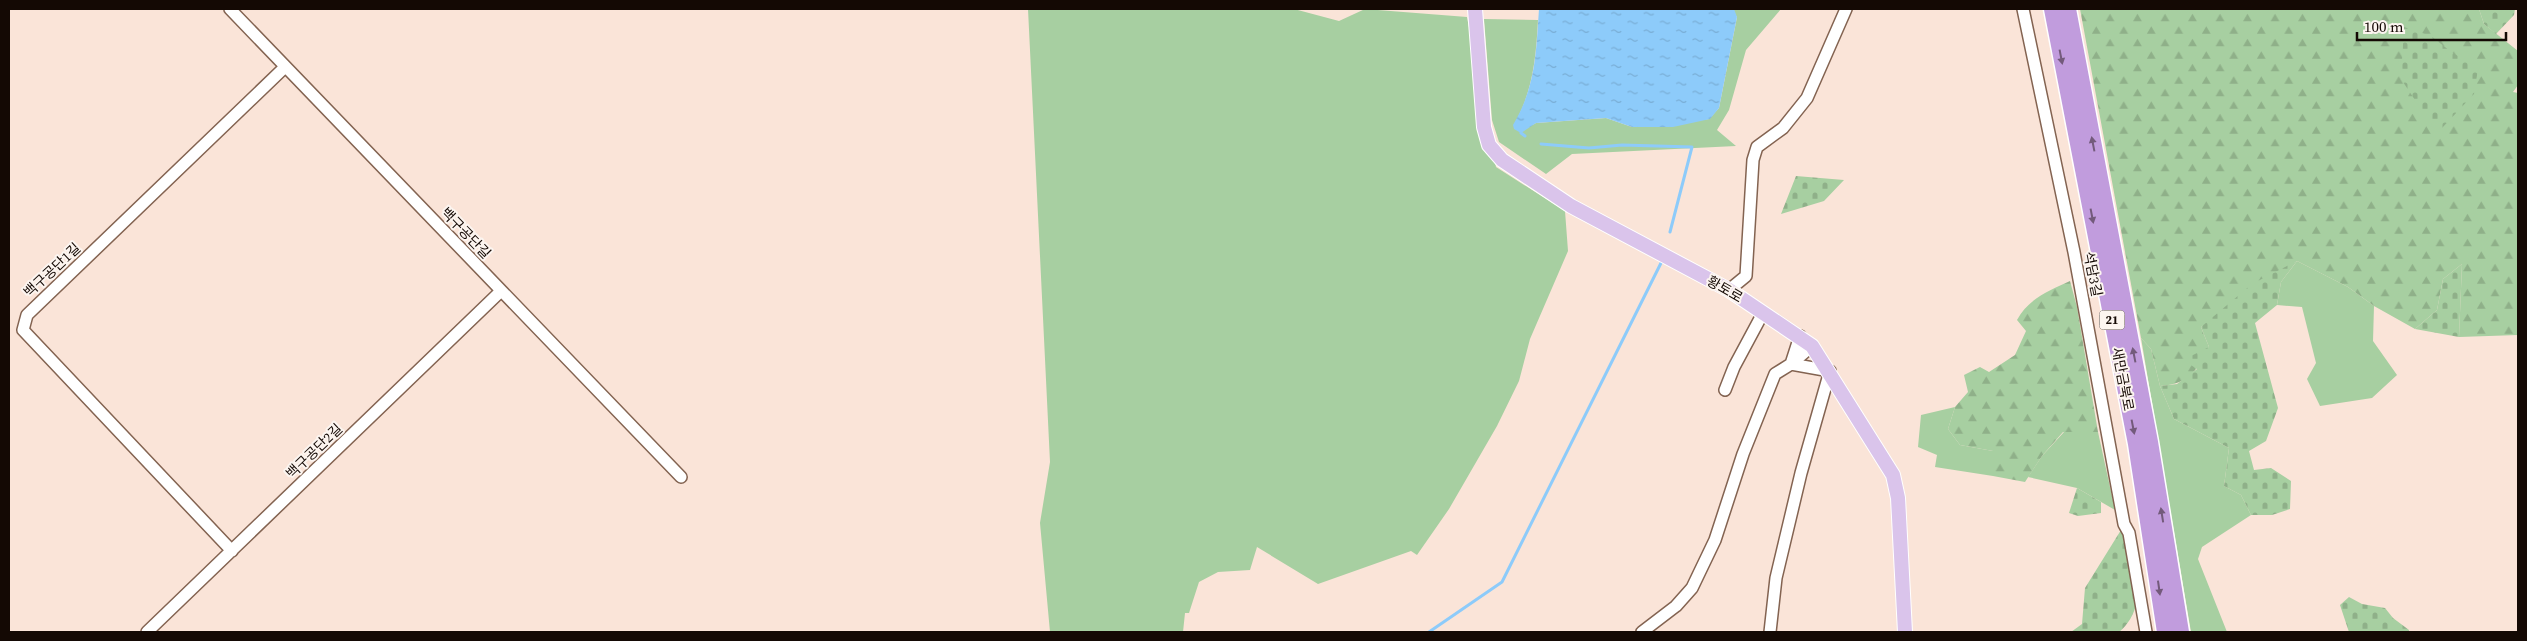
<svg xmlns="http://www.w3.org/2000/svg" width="2527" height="641" font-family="'Source Serif 4','Noto Sans KR',serif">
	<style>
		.grass { fill: #a7cfa1 }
		.forest { fill: url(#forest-firs) }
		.cemetery { fill: url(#cemetery-stones) }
		.water { fill: url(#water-ripples) }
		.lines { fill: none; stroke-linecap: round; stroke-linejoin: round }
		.stream { stroke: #8dcbfa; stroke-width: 3 }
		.minor-casing { stroke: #836351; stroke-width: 14 }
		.major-casing { stroke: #fff; stroke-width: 16 }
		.highway-casing { stroke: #fff; stroke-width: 19 }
		.minor { stroke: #fff; stroke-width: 11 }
		.major { stroke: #dac4eb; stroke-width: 14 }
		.highway { stroke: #c19cdd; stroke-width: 16 }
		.oneway { fill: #735a7b }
		.labels { text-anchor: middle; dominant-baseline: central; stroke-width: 4; stroke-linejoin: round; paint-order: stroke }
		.shield { fill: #fcf5f0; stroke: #5a504b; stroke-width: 1 }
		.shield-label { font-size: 12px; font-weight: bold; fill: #140904 }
		.street-label { font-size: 14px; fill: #140904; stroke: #fcf5f0 }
	</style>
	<defs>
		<pattern id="forest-firs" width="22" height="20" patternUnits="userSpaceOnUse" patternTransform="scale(1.25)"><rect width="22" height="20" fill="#a7cfa1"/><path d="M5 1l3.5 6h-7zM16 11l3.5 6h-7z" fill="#8fb089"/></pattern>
		<pattern id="cemetery-stones" width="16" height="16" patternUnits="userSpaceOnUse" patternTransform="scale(1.25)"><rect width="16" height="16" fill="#a7cfa1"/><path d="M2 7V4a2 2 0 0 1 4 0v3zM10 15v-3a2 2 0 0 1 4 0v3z" fill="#8fb089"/></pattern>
		<pattern id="water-ripples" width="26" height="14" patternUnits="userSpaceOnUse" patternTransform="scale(1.25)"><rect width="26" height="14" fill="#8dcbfa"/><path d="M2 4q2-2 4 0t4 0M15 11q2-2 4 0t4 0" fill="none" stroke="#79add5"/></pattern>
	</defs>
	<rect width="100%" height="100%" fill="#fae4d8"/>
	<!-- grass -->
	<path class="grass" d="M1028,9H1294L1339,21L1365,9L1467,17L1496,167L1565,211L1568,251L1530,339L1519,381L1497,426L1449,509L1417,555L1411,551L1318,584L1257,547L1250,570L1218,572L1199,582L1189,613H1185L1183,632H1050L1040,523L1050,462Z
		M1731,9H1781L1746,50L1729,110L1717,130L1736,146L1572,154L1546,174L1499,142L1492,120L1484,19L1538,20C1536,58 1533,91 1514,125L1530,126L1536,123L1606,118L1632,127L1709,119L1719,108L1737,17Z
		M2297,261L2348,287L2374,306L2373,341L2397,375L2372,398L2320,406L2307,379L2316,363L2302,307L2277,305L2281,282Z
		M2141,338L2151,349L2160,386L2174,419L2229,448L2224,486L2241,495L2251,515L2202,547L2198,559L2227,632H2191Z
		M1955,407L1948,429L1960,445L1993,451V476L1935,467L1937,455L1918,447L1921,415Z
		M2064,432H2098L2115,510L2077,488L2028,477L2042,456Z"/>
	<!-- forest -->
	<path class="forest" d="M2080,9H2479L2484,24L2518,51V85L2513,92L2518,93V335L2459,337L2462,264L2443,279L2437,310L2415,329L2374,306L2348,287L2297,261L2201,327L2209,347C2196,372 2189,384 2160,386L2151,349L2141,338Z
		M2070,281L2077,307L2098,432H2063L2042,456L2025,482L1993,476V451L1960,445L1948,429L1955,407L1968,392L1964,375L1980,367L1989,372L2015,355L2026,331L2017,320C2028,299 2050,290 2070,281Z"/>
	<!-- cemetery -->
	<path class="cemetery" d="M2479,9H2515L2514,15L2496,34L2484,24Z
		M2404,27L2431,36L2450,51L2478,69L2474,94L2442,128L2425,115L2401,79Z
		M1796,176L1844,180L1824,201L1781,214Z
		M2297,261L2281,282L2277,305L2255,323L2278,408L2266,441L2249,451L2254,470L2271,468L2291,481L2290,509L2272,515H2251L2241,495L2224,486L2229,448L2174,419L2160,386L2177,384L2197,369L2183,360L2209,347L2201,327L2252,284Z
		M2462,264L2459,337L2415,329L2437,310L2443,279Z
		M2077,488L2101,502V513L2078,516L2069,513Z
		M2121,530C2127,540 2140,591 2137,602C2134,614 2128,625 2119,632H2071L2082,624L2085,588Z
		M2349,597L2362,604L2385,608L2393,618L2409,630V632H2349L2340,605Z"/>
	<!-- water -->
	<path class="water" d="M1539,9H1734L1737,17L1719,108L1710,119L1673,127H1632L1606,118L1536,123L1521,133L1514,129L1513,125C1536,86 1536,52 1539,9Z"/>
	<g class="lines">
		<!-- stream -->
		<path class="stream" d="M1521,133L1525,136
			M1541,144L1589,148L1622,145L1692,147L1670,232
			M1429,632L1502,582L1662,261"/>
		<!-- minor casing -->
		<g class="minor-casing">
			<path id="minor" d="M230,9L681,477
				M2023,9L2074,252L2124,524L2129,533L2146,632
				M1729,290L1746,276L1753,160L1757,147L1783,128L1807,98L1846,9
				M1725,390L1734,367L1763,313
				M232,551L23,330L27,315L285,67
				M147,632L501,291
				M1642,632L1676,606L1692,588L1715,540L1743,454L1775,374L1791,364L1812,346
				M1770,632L1776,578L1801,473L1830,371L1791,364L1800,336"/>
		</g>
		<!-- major casing -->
		<g class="major-casing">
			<path id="major" d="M1475,9L1484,127L1489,145L1502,160L1571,206L1729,290L1812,346L1893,475L1898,498L1905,632"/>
		</g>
		<!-- highway casing -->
		<g class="highway-casing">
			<path id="highway" d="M2052,9L2136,444L2165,632
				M2068,9L2150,442L2181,632"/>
		</g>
		<!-- minor -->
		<use href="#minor" class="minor"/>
		<!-- major -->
		<use href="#major" class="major"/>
		<!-- highway -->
		<use href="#highway" class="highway"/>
	</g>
	<!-- one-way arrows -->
	<defs><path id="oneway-solid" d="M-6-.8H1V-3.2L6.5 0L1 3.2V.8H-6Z" transform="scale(1.25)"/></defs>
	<g class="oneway">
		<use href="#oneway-solid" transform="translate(2061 57) rotate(79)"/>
		<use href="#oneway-solid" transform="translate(2093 144) rotate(-101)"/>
		<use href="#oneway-solid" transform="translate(2092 216) rotate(79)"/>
		<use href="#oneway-solid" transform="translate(2134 355) rotate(-101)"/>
		<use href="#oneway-solid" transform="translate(2133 427) rotate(79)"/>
		<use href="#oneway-solid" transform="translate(2162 515) rotate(-99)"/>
		<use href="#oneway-solid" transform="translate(2159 588) rotate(82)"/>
	</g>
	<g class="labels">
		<!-- shield labels -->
		<rect class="shield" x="2099.5" y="310.5" width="25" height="19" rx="4"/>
		<g class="shield-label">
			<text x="2112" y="320">21</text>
		</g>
		<!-- street labels -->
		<g class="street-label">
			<text transform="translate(466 233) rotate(46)">백구공단길</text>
			<text transform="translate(52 270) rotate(-43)">백구공단1길</text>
			<text transform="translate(2093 274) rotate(79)">석담3길</text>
			<text transform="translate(1725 289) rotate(30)">황토로</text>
			<text transform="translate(2123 379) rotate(79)">새만금북로</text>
			<text transform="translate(314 451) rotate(-44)">백구공단2길</text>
		</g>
	</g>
	<!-- border -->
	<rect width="2527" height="641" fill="none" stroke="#140904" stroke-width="20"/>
	<!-- scale -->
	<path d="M2357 32v8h149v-8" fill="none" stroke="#140904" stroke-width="2.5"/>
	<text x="2364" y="32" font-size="15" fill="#140904" stroke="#fcf5f0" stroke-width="4" paint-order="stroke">100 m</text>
</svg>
